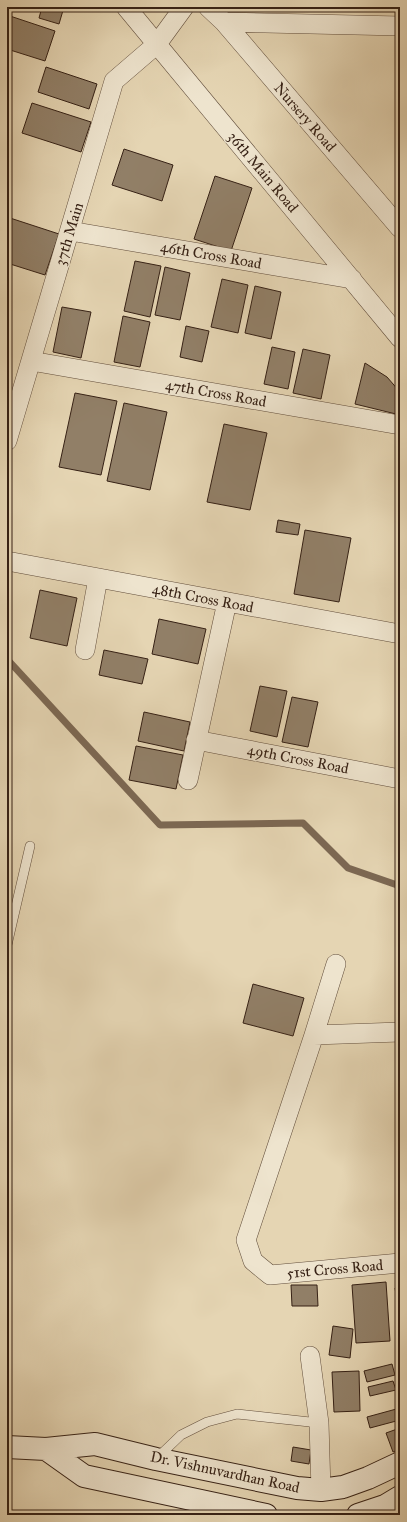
<svg xmlns="http://www.w3.org/2000/svg" width="407" height="1522" font-family="'IM FELL Great Primer',serif">
	<style>
		.lines { fill: none; stroke-linecap: round; stroke-linejoin: round }
		.stream { stroke: #7c6853; stroke-width: 7 }
		.building { fill: #917f67; stroke: #362115 }
		.lane-casing { stroke: #624e3c; stroke-width: 10 }
		.street-casing { stroke: #624e3c; stroke-width: 20 }
		.secondary-casing { stroke: #362115; stroke-width: 24 }
		.lane { stroke: #eee4ce; stroke-width: 9 }
		.street { stroke: #eee4ce; stroke-width: 19 }
		.secondary { stroke: #eee4ce; stroke-width: 22 }
		.labels { text-anchor: middle; dominant-baseline: central; stroke-width: 3; stroke-linejoin: round; paint-order: stroke }
		.street-label { font-size: 15px; fill: #362115; stroke: #eee4ce }
	</style>
	<rect width="100%" height="100%" fill="#e5d5b3"/>
	<filter id="stains"><feTurbulence type="fractalNoise" baseFrequency=".005" numOctaves="4"/><feColorMatrix values="0 0 0 0 .2 0 0 0 0 .09 0 0 0 0 .02 0 0 0 .5 -.17"/></filter>
	<radialGradient id="worn" r=".72"><stop offset=".6" stop-color="#630" stop-opacity="0"/><stop offset="1" stop-color="#630" stop-opacity=".3"/></radialGradient>
	<g class="lines">
		<!-- stream -->
		<path class="stream" d="M7,659L160,825L303,823L348,868L400,886"/>
	</g>
	<!-- building -->
	<path class="building" d="M42,7H64L59,24L39,18Z
		M7,15L55,31L45,61L7,49Z
		M46,67L97,84L89,109L38,92Z
		M32,103L91,122L81,152L22,133Z
		M124,149L173,165L162,201L112,185Z
		M215,176L252,188L231,251L194,239Z
		M7,217L59,234L45,275L7,263Z
		M135,261L161,266L150,317L124,311Z
		M165,267L190,273L180,320L155,315Z
		M222,279L248,285L238,333L211,327Z
		M255,286L281,292L271,339L245,333Z
		M62,307L91,312L81,358L53,352Z
		M123,316L150,322L140,367L114,362Z
		M186,326L209,331L202,362L180,357Z
		M272,347L295,352L288,389L264,384Z
		M303,349L330,355L321,399L293,393Z
		M365,363L387,377L400,392V411L396,414L355,404Z
		M75,393L117,401L101,475L59,467Z
		M124,403L167,412L150,490L107,481Z
		M224,424L267,433L250,510L207,502Z
		M278,520L300,524L298,535L276,532Z
		M305,530L351,538L339,602L294,594Z
		M40,590L77,598L67,646L30,638Z
		M159,619L206,629L198,664L152,654Z
		M104,650L148,659L142,684L99,675Z
		M260,686L287,691L277,737L250,731Z
		M292,697L318,702L308,747L282,742Z
		M144,712L190,722L184,751L138,741Z
		M136,746L183,755L176,789L129,780Z
		M253,984L304,998L293,1036L243,1023Z
		M386,1282L390,1341L356,1343L352,1285Z
		M291,1285H317L318,1306H292Z
		M400,1287V1320L395,1288Z
		M333,1326L353,1329L350,1358L329,1355Z
		M392,1364L395,1375L367,1382L364,1371Z
		M359,1371L360,1411L334,1412L332,1372Z
		M393,1381L396,1390L370,1396L368,1387Z
		M400,1408V1420L370,1428L367,1417Z
		M400,1428V1449L393,1452L386,1433Z
		M293,1447L311,1450L309,1464L291,1461Z"/>
	<g class="lines">
		<!-- lane casing -->
		<g class="lane-casing">
			<path id="lane" d="M7,945L30,846
				M157,1458L181,1435L207,1422L237,1414L319,1423"/>
		</g>
		<!-- street casing -->
		<g class="street-casing">
			<path id="street" d="M126,7L400,338
				M208,7L224,22L400,228
				M224,22L400,26
				M70,231L352,279
				M31,361L400,425
				M7,441L114,81L157,44L184,7
				M7,561L400,634
				M85,650L98,578
				M196,740L400,779
				M188,780L227,602
				M336,964L314,1035L246,1240L253,1261L270,1275L400,1263
				M314,1035L400,1032
				M310,1356L319,1423L321,1490"/>
		</g>
		<!-- secondary casing -->
		<g class="secondary-casing">
			<path id="secondary" d="M7,1447L46,1449L95,1444L156,1459L297,1488L321,1490L343,1487L368,1478L400,1463
				M46,1449L84,1476L266,1515
				M358,1515L385,1506L400,1497"/>
		</g>
		<!-- lane -->
		<use href="#lane" class="lane"/>
		<!-- street -->
		<use href="#street" class="street"/>
		<!-- secondary -->
		<use href="#secondary" class="secondary"/>
	</g>
	<g class="labels">
		<!-- street labels -->
		<g class="street-label">
			<text transform="translate(305 117) rotate(49)">Nursery Road</text>
			<text transform="translate(263 172) rotate(50)">36th Main Road</text>
			<text transform="translate(69 234) rotate(-73)">37th Main</text>
			<text transform="translate(211 255) rotate(10)">46th Cross Road</text>
			<text transform="translate(216 393) rotate(10)">47th Cross Road</text>
			<text transform="translate(203 598) rotate(11)">48th Cross Road</text>
			<text transform="translate(298 759) rotate(11)">49th Cross Road</text>
			<text transform="translate(335 1269) rotate(-5)">51st Cross Road</text>
			<text transform="translate(225 1472) rotate(12)">Dr. Vishnuvardhan Road</text>
		</g>
	</g>
	<!-- margin -->
	<rect width="407" height="1522" fill="none" stroke="#e5d5b3" stroke-width="24"/>
	<rect x="8" y="8" width="391" height="1506" fill="none" stroke="#362115" stroke-width="2"/>
	<rect x="12" y="12" width="383" height="1498" fill="none" stroke="#362115"/>
	<rect width="100%" height="100%" filter="url(#stains)"/>
	<rect width="100%" height="100%" fill="url(#worn)"/>
</svg>
